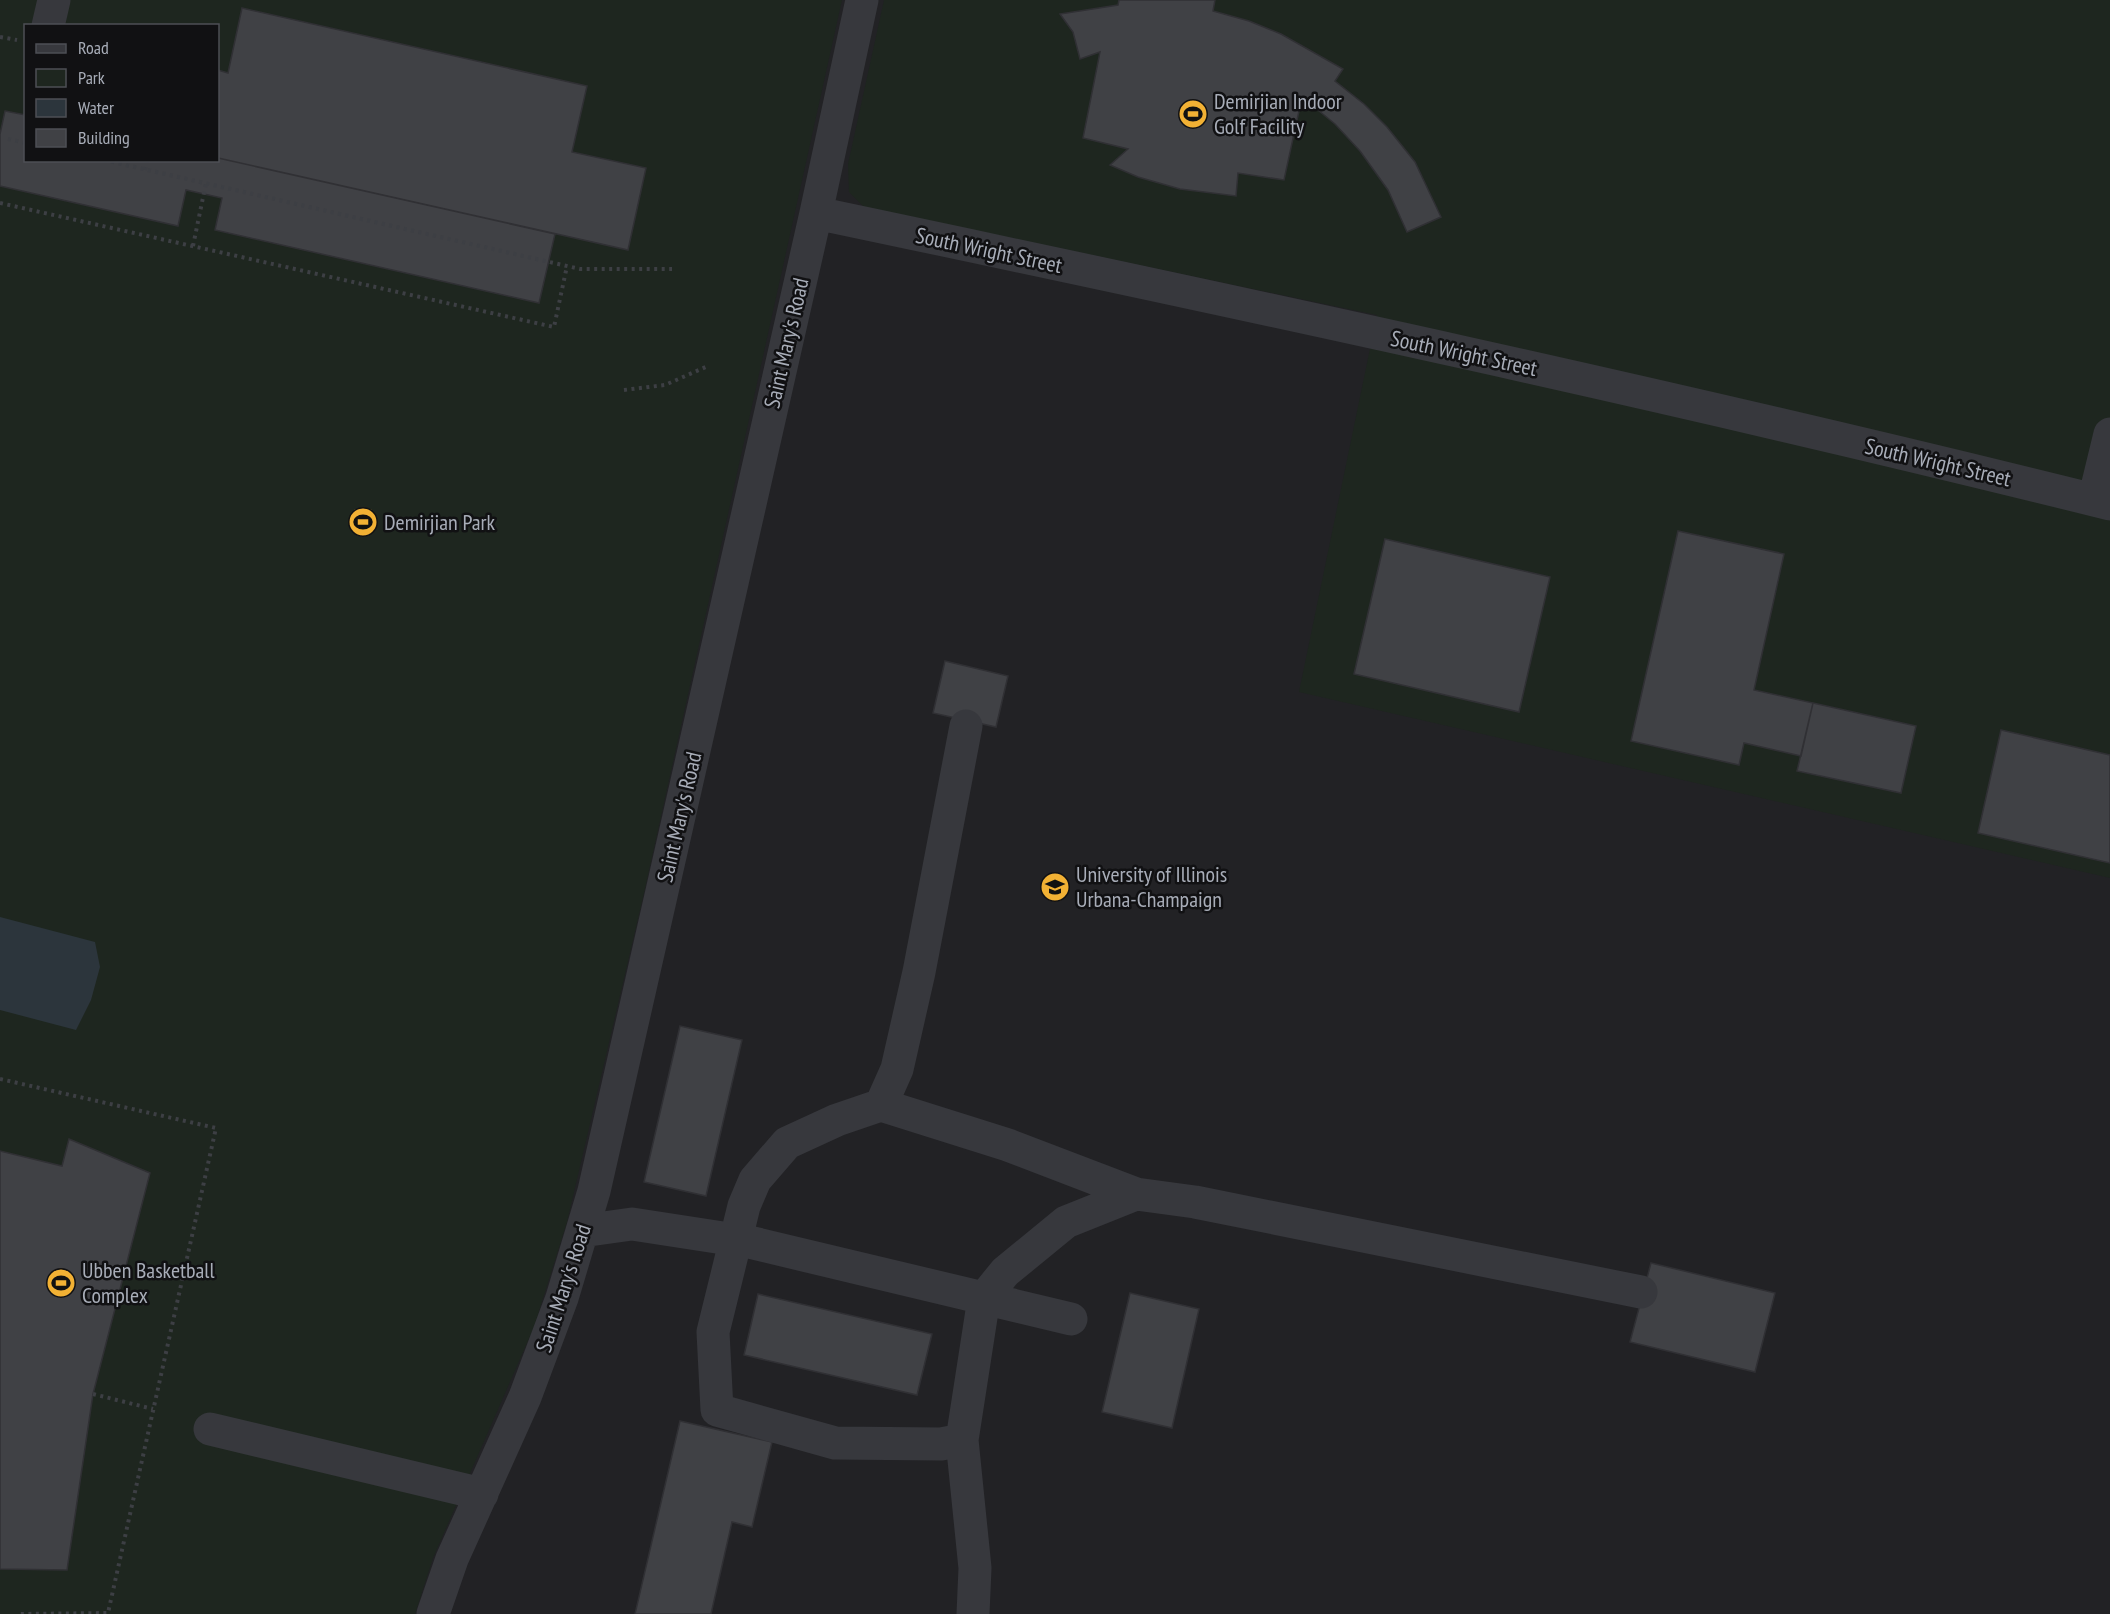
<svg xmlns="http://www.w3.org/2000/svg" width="2110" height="1614" font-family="'PT Sans Narrow',sans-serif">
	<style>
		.built { fill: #222225; fill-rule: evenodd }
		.green { fill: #1e261f; fill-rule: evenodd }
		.water { fill: #2c353c }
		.building { fill: #404145; stroke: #303034; stroke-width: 1.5 }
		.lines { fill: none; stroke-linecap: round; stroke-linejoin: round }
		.path { stroke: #3d3f44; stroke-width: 4; stroke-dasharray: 3 4.5; stroke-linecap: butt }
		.minor { stroke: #37383d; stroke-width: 33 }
		.labels { text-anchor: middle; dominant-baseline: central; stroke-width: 5; stroke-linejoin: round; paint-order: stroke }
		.poi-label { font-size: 22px; fill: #a8adb8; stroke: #111113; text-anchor: start }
		.street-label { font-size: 22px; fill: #a8adb8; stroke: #111113 }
	</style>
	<rect width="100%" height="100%" fill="#161618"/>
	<!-- built -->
	<path class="built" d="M0,0H2110V1614H0ZM26,26H218V160H26Z"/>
	<!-- green -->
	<path class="green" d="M0,0H842L644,893L567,1222L534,1327L433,1558L415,1614H0ZM26,26H218V160H26Z
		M884,0H2110V878L1299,692L1377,315L864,207L849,192L848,164Z"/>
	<!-- water -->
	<path class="water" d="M0,917L95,942L100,967L91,1000L76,1030L0,1010Z"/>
	<!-- building -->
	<path class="building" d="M1119,0H1215L1213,11L1249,21L1281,34L1343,69L1335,81L1364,104L1387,127L1415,162L1441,217L1407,232L1388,190L1360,151L1335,124L1302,97L1284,180L1238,173L1236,196L1180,189L1138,177L1110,165L1128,149L1083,138L1100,52L1080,59L1073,32L1060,14L1118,5Z
		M242,8L587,86L572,152L646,168L628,250L218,158V70L228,73Z
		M5,111L26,115V160H218V158L555,234L539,303L215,230L222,198L186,190L178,226L0,186V134Z
		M1678,531L1784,554L1754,690L1813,703L1801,756L1744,743L1739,765L1631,741Z
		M1385,539L1550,577L1519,712L1354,674Z
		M945,661L1008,676L996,727L933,713Z
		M1813,703L1916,726L1901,793L1797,771Z
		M2001,730L2110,755V863L1978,833Z
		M680,1026L742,1040L706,1196L644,1182Z
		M69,1139L150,1173L93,1394L67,1570L0,1569V1151L62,1166Z
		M1651,1263L1775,1293L1755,1372L1630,1342Z
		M1130,1293L1199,1309L1172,1428L1102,1412Z
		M758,1294L932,1334L917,1395L744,1355Z
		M680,1421L772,1442L752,1527L732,1522L711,1614H635Z"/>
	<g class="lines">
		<!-- path -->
		<path class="path" d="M0,37L17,40
			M8,139L26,143
			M104,160L580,269H672
			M145,170L147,160
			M0,203L554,327L567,266
			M193,246L206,183
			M624,390L665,385L708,366
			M0,1079L216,1128L108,1613L19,1614
			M93,1394L153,1409"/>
		<!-- minor -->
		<path class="minor" d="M48,26L54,0
			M816,213C1248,304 1681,397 2110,504
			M2094,500L2110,434
			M881,1105L1008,1145L1136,1194
			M582,1231L632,1224L749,1242L1071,1319
			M210,1429L482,1494
			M962,1440L941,1444L835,1443L717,1410L713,1332L744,1206L755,1180L787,1143L837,1120L881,1105L897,1069L919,972L966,726
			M433,1614L452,1559L525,1397L562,1298L594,1191L816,213L862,0
			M973,1614L975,1568L962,1440L984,1298L1005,1272L1066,1222L1136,1194L1195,1202L1641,1292"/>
	</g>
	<!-- icons -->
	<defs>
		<g id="stadium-disc" transform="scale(1.5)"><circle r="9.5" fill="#f2b134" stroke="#111113"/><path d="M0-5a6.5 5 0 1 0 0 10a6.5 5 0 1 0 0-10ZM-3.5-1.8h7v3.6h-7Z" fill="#111"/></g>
		<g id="university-disc" transform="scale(1.5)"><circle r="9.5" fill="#f2b134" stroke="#111113"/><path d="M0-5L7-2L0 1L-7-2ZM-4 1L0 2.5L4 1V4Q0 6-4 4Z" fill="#111"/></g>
	</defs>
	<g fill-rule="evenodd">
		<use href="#stadium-disc" x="1193" y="114"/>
		<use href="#stadium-disc" x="363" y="522"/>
		<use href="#university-disc" x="1055" y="887"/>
		<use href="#stadium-disc" x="61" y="1283"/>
	</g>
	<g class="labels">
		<!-- poi labels -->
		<g class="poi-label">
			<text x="1214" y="101">Demirjian Indoor<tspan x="1214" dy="25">Golf Facility</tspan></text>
			<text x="384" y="522">Demirjian Park</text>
			<text x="1076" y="874">University of Illinois<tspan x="1076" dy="25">Urbana-Champaign</tspan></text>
			<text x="82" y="1270">Ubben Basketball<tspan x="82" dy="25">Complex</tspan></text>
		</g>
		<!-- street labels -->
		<g class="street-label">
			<text transform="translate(989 250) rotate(12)">South Wright Street</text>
			<text transform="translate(786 343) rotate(-77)">Saint Mary's Road</text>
			<text transform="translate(1464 353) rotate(12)">South Wright Street</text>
			<text transform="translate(1938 462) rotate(13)">South Wright Street</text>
			<text transform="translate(679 817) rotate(-77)">Saint Mary's Road</text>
			<text transform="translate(563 1288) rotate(-72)">Saint Mary's Road</text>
		</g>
	</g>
	<!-- legend -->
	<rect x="24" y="24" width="195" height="138" fill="#111113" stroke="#4d4f55" stroke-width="1.5"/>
	<rect x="36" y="44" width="30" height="9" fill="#37383d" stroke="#4d4f55" stroke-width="1.5"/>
	<text x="78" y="54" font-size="18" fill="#a8adb8">Road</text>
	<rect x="36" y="69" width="30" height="18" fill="#1e261f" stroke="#4d4f55" stroke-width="1.5"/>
	<text x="78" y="84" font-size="18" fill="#a8adb8">Park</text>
	<rect x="36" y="99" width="30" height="18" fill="#2c353c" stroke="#4d4f55" stroke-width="1.5"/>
	<text x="78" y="114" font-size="18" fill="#a8adb8">Water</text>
	<rect x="36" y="129" width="30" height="18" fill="#404145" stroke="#4d4f55" stroke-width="1.5"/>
	<text x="78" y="144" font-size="18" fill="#a8adb8">Building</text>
</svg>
